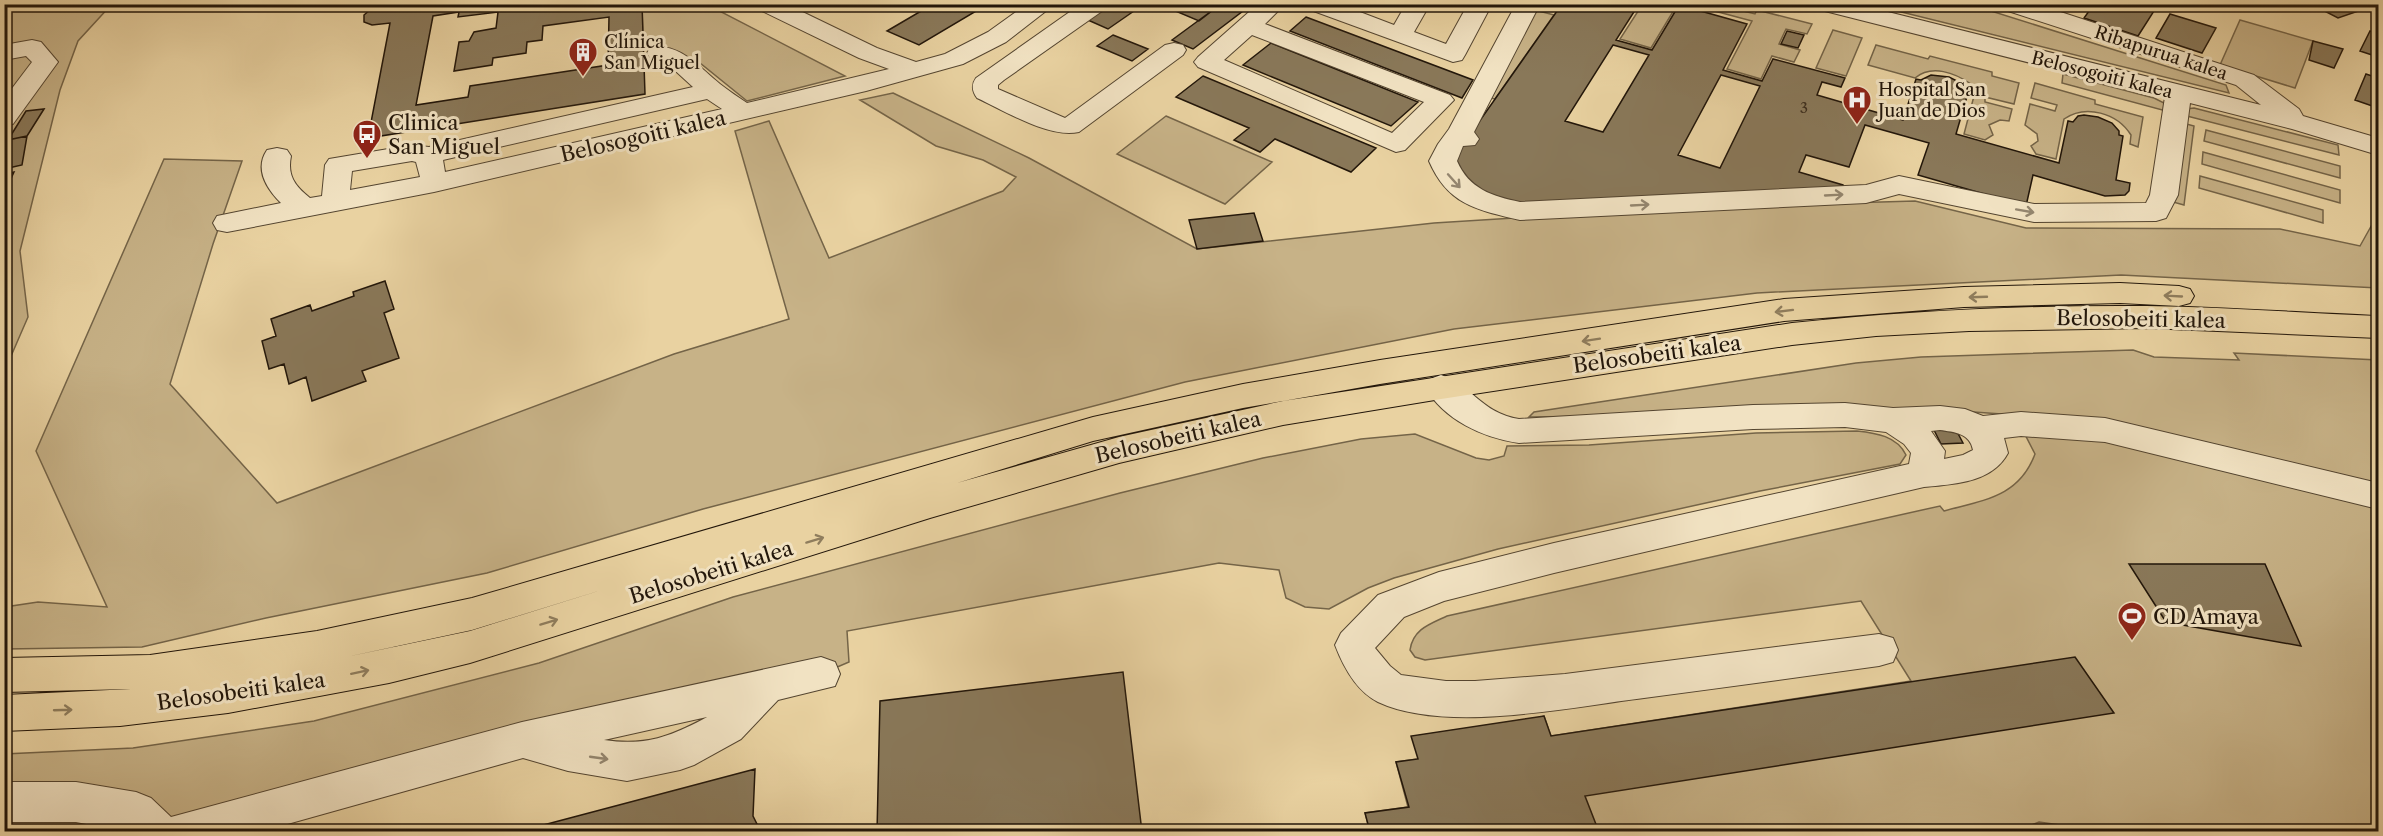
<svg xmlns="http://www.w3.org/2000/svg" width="2383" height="836" font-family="'Libre Caslon Text',serif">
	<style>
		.green { fill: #c7b287; stroke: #746448; stroke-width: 1.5 }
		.water { fill: #a5926e; stroke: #716046; stroke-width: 1.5 }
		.building { fill: #897859; stroke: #22160a; stroke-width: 1.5; fill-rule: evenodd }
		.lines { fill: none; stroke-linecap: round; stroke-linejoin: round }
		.minor-casing { stroke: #544530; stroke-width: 2 }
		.major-casing { stroke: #22160a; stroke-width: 2 }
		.minor { fill: #f1e2c2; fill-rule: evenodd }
		.major { fill: #e9d2a1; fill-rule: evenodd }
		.oneway { stroke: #94866f }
		.oneway2 { stroke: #8f7d5d }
		.labels { text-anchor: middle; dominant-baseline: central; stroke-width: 6; stroke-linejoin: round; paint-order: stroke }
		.far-number-label { font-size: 15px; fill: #3c2e1e }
		.far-poi-label { font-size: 18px; fill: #22160a; stroke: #f1e2c2; text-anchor: start }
		.far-street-label { font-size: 18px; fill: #22160a; stroke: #f1e2c2 }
		.poi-label { font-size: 21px; fill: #22160a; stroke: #f1e2c2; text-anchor: start }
		.street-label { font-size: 21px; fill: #22160a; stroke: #f1e2c2 }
	</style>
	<rect width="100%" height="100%" fill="#e9d2a1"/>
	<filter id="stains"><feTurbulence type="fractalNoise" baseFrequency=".00333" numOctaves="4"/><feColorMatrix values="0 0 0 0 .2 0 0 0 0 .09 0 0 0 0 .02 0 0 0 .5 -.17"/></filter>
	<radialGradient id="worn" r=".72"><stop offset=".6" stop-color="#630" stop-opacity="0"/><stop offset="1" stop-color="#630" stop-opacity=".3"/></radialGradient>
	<!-- green -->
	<path class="green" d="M10,4L111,5L78,41L60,90L20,251L28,317L5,370V9Z
		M642,5H708L845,76L747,101L695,59L643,47Z
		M1642,5H1677L1651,48L1620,39Z
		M1692,5H1719L1755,14L1757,10L1812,24L1807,34L1786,29L1779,44L1800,50L1794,62L1772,56L1761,79L1727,69L1752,21Z
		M1873,5H1972L2226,85L2229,93Z
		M1535,10L1554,15L1495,99L1490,98Z
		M2240,20L2313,41L2295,88L2220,65Z
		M1833,30L1862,38L1846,76L1816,68Z
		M1876,45L1928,59L1930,56L1992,72V76L2019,83L2014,104L1985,97V102L2012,109L2009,121L2000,120L1989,125L1993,135L1985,140L1964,134L1974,96L1971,84C1955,73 1932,64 1915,78L1868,65Z
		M2063,74L2154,98L2164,103L2166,111L2062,83Z
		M2035,83L2095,100V104L2143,117L2138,147L2130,144L2131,135C2117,113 2086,104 2064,119L2056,159L2036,154L2031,146L2038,141L2037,134L2025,125L2030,104L2055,111L2057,105L2031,98Z
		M893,93L1029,158L1197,249L1434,223L1674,208L1915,201L2026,228L2280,229L2360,246L2374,221L2378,222V288L2121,275L1757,293L1454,329L1185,382L703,509L487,573L266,618L142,647L5,649V607L38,602L107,607L36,451L164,159L242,161L213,244L170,384L277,503L674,354L789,319L735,131L769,121L829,258L1003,191L1016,177L983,160L936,146L860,100Z
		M2194,108L2338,145L2339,155L2183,115L2186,109Z
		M1166,116L1272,162L1225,204L1117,154Z
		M2183,123L2194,126L2184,205L2173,202Z
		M2206,130L2340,166V178L2204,141Z
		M2203,152L2340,190V203L2202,164Z
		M2200,176L2323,210V223L2199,188Z
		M2133,350L2154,357L2239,360L2234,353L2378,360V831L1370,832L1365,813L1408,807L1396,762L1418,759L1544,716L1551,736L1911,681L1861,601L1425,660L1415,657L1410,650C1413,629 1430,624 1447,616L1940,506L1944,511C1984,500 2019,497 2035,454L2015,415L1960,411L1529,417L1534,412L1856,363L1921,357Z
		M1857,431C1876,433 1897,436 1906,455L1900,464L1760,491L1498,549L1394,578L1368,588L1329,609L1305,607L1286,598L1279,570L1219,563L847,631L849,662L821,674L115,832L5,831L4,754L133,748L314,721L539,663L733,597L1120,493L1263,458L1361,439L1415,434L1476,458L1489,460L1504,456L1507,446L1589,445L1756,433Z"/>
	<!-- water -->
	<path class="water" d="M2039,822L2101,831H2020L2021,829Z"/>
	<!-- building -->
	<path class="building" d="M642,4L645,94L368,138L390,23L372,25L364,22V15L371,9L386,4ZM459,12L458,17L498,12L496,28L474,32L469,41L459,42L454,71L492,65L493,58L526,53L527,42L542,40L543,26L609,17L608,65L470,86L468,97L416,105L433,16Z
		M933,4H988L919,45L887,31Z
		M1111,4H1144L1108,29L1088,20Z
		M1159,4H1211L1217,7L1199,21Z
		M1221,4L1243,11L1193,49L1172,40Z
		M1562,4H1639L1616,40L1652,50L1679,5L1747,24L1723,70L1762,81L1773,59L1845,78L1841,87L1822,82L1817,95L1903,120L1916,79L1921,80L1931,75L1949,77L1959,82L1964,92L1968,93L1956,134L2059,163L2068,121L2073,122L2078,116L2084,115L2098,117L2112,123L2119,131V135L2123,136L2116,180L2130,183L2129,191L2125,195L2105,196L2033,175L2026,206L1918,175L1929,143L1865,125L1849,167L1806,155L1799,172L1843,185L1845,188L1514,205L1482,198L1454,174L1457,153ZM1613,45L1649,55L1603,132L1565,121ZM1721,75L1760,86L1720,168L1678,155Z
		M2042,4H2072L2065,12Z
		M2094,4H2134L2154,11L2138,36L2084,18Z
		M2311,4H2365L2370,7L2338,18Z
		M2170,14L2216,28L2202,53L2156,38Z
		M1306,17L1473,80L1462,98L1290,31Z
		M1787,31L1804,35L1798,48L1781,44Z
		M2370,31L2378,34V57L2360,51Z
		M1113,35L1148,49L1132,61L1097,46Z
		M2313,41L2343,49L2334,68L2309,60Z
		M1271,43L1418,102L1391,126L1243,65Z
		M2366,74L2378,78V108L2355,100Z
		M1203,76L1376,148L1351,172L1275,139L1260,152L1234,140L1249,128L1176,97Z
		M44,109L27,136L8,140L26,111Z
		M27,136L22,165L4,169V148L8,140Z
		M14,172L4,194V174Z
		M1254,213L1263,241L1197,249L1189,220Z
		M385,281L394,309L384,313L399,358L362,371L366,381L312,401L306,377L289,384L284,364L269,369L262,341L276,336L271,319L310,305L312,311L354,296L353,292Z
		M1933,428H1955L1963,443L1941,444Z
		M2129,564H2265L2301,646L2166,622Z
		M2075,657L2114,713L1585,796L1599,832H1370L1365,813L1409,807L1396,762L1418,759L1411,736L1544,716L1551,736Z
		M1123,672L1142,832H877L880,701Z
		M755,769L753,816L761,832H517Z"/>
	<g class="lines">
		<!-- minor casing -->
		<g class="minor-casing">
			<path id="minor" d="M754,4H786L877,48L916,62L945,54L988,32L1027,4H1055L1006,42L963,64L866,91L434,192L227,232L217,230L213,223L217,216L281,203C267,189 254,169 267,150L277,148L287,150L291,156C287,176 295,186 310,198L322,196L325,165L329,159L412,145L429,147L693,87L670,66L650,58L647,53L650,48C678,41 700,68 720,84C729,91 738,97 747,103L889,69L859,58L758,9ZM707,99L722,109L445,172L443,160ZM412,161L416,162L420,177L350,190L352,171Z
				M1081,4H1109L1105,9L1004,80L998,85V89L1065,118L1165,45L1174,43L1183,45L1186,50L1183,55L1079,132C1050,139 1005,111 977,98C972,91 971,85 976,78Z
				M1258,4H1285L1265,24L1450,95L1454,100L1405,150L1396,152L1198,67L1194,62L1198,57ZM1252,35L1424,102L1392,133L1224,60Z
				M1304,4H1339L1394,25L1406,4H1430L1414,32L1446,44L1468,4H1492L1465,55L1462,60L1453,62L1308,9Z
				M1516,4H1540L1474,132L1479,139L1475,145L1463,146L1457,161C1469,189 1492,196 1520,202L1866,185L1899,176L2034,204L2146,203L2150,195L2165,97L1817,9L1813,4H1856L2261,105L2236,85L2002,9L1998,4H2036L2254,75L2299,109L2303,116L2378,138V155L2292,129L2190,103L2178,195L2166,218L2156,221L2034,222L1899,194L1866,203L1520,220C1477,210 1448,205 1429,161L1438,144L1449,129Z
				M32,40L41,42L58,62L13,124L4,126V99L32,62L26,56L4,60V45Z
				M1441,375C1472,385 1481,413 1519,419L1753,405L1845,403L1893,408L1940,406L1965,409L1983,416L2021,412L2105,418L2378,483V509L2105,442L2021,436L2004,438L2008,453C1992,483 1954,484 1924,487L1554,573L1444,601L1404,617L1375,648L1390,666L1401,675L1446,681H1475L1565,674L1879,634L1893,638L1898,650L1893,662L1879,666C1801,677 1722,688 1644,698C1570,707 1447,734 1378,702C1356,691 1343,666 1335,645L1341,633L1378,595L1439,572L1554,543L1909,464L1911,453L1904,444L1886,432L1845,427L1753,429L1519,443C1483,438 1444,420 1425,387L1430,379ZM1940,430C1954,432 1970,433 1973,450L1963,455L1944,459L1945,451L1931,431Z
				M821,657L835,662L840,674L835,686L778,700L741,739L694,765L680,770L627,781L568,771L523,758L259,832H127L76,822H4V782H76L136,792L151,798L171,817L522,722ZM707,717C670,737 646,746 604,740Z"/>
		</g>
		<!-- major casing -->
		<g class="major-casing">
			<path id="major" d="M2120,283L2179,286L2190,289L2194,296L2190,303L2179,306L2120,303L1964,307L1784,321L1380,384L1243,408L1093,441L957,483L1119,437L1283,401L1792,323C1910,311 2028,305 2146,306C2223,307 2301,313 2378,316V338L2147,328L1969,331L1876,336L1792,345L1441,399L1283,425L1119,463L930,518L470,663L389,683L228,713L120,726L4,731V695L131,689L4,692V658L150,655L317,631L472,598L1093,417L1243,384L1380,360L1784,299L1964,287ZM608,588L470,631L346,657L472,630Z"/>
		</g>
		<!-- minor -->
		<use href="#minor" class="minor"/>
		<!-- major -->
		<use href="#major" class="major"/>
	</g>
	<!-- one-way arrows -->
	<defs><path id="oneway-shaft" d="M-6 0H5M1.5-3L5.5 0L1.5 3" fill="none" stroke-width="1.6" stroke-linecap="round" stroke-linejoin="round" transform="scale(1.5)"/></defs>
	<g class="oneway">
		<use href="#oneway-shaft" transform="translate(1454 181) rotate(48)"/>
		<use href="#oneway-shaft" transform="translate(1834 195) rotate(-3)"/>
		<use href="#oneway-shaft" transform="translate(1640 205) rotate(-3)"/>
		<use href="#oneway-shaft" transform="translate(2025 211) rotate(10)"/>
		<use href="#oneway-shaft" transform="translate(599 758) rotate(8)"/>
	</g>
	<g class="oneway2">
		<use href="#oneway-shaft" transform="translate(2173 296) rotate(-177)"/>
		<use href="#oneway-shaft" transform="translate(1978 297) rotate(178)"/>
		<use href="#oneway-shaft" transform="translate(1784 311) rotate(173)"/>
		<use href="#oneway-shaft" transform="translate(1591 340) rotate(171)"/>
		<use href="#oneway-shaft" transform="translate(815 540) rotate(-17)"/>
		<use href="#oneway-shaft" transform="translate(549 622) rotate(-17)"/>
		<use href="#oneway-shaft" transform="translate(360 672) rotate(-12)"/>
		<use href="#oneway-shaft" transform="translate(63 710) rotate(-2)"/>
	</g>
	<!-- icons -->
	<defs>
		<g id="building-pin" transform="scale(1.5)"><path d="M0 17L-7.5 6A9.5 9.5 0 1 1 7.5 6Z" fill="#8f2418" stroke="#f1e2c2"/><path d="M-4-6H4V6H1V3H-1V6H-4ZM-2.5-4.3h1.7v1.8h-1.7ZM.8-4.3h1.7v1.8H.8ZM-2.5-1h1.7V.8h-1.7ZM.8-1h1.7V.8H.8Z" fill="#fff"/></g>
		<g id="hospital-pin" transform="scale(1.5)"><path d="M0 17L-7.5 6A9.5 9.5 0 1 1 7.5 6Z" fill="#8f2418" stroke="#f1e2c2"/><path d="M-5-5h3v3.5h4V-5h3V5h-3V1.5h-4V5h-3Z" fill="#fff"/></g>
		<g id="bus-pin" transform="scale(1.5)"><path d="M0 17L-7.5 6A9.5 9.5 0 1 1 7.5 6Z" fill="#8f2418" stroke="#f1e2c2"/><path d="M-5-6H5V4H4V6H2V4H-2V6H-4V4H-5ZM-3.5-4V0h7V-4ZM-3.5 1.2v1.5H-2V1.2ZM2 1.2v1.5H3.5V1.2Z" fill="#fff"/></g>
		<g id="stadium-pin" transform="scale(1.5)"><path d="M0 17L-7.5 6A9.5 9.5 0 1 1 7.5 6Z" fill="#8f2418" stroke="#f1e2c2"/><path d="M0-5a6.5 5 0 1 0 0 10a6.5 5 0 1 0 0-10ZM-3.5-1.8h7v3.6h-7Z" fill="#fff"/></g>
	</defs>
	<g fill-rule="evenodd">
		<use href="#building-pin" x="583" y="52"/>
		<use href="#hospital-pin" x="1857" y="100"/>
		<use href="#bus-pin" x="367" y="134"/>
		<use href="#stadium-pin" x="2132" y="616"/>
	</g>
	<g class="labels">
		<!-- far-number labels -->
		<g class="far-number-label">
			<text x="1804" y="107">3</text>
		</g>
		<!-- far-poi labels -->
		<g class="far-poi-label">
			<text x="604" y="42">Clínica<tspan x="604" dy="21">San Miguel</tspan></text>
			<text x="1878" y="90">Hospital San<tspan x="1878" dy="21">Juan de Dios</tspan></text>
		</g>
		<!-- far-street labels -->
		<g class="far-street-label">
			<text transform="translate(2161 53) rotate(18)">Ribapurua kalea</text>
			<text transform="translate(2102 75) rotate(14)">Belosogoiti kalea</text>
		</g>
		<!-- poi labels -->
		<g class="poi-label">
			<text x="388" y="122">Clinica<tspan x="388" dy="24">San Miguel</tspan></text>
			<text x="2153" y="616">CD Amaya</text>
		</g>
		<!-- street labels -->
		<g class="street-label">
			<text transform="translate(643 136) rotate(-13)">Belosogoiti kalea</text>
			<text transform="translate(2141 319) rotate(1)">Belosobeiti kalea</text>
			<text transform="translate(1657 354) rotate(-8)">Belosobeiti kalea</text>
			<text transform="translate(1178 437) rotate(-13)">Belosobeiti kalea</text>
			<text transform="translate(711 572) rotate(-17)">Belosobeiti kalea</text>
			<text transform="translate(241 691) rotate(-8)">Belosobeiti kalea</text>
		</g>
	</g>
	<!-- margin -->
	<rect width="2383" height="836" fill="none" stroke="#e9d2a1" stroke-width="24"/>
	<rect x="6" y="6" width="2371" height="824" fill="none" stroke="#22160a" stroke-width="3"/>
	<rect x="12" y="12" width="2359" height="812" fill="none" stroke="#22160a" stroke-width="1.5"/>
	<rect width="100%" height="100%" filter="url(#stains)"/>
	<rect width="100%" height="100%" fill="url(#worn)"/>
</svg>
